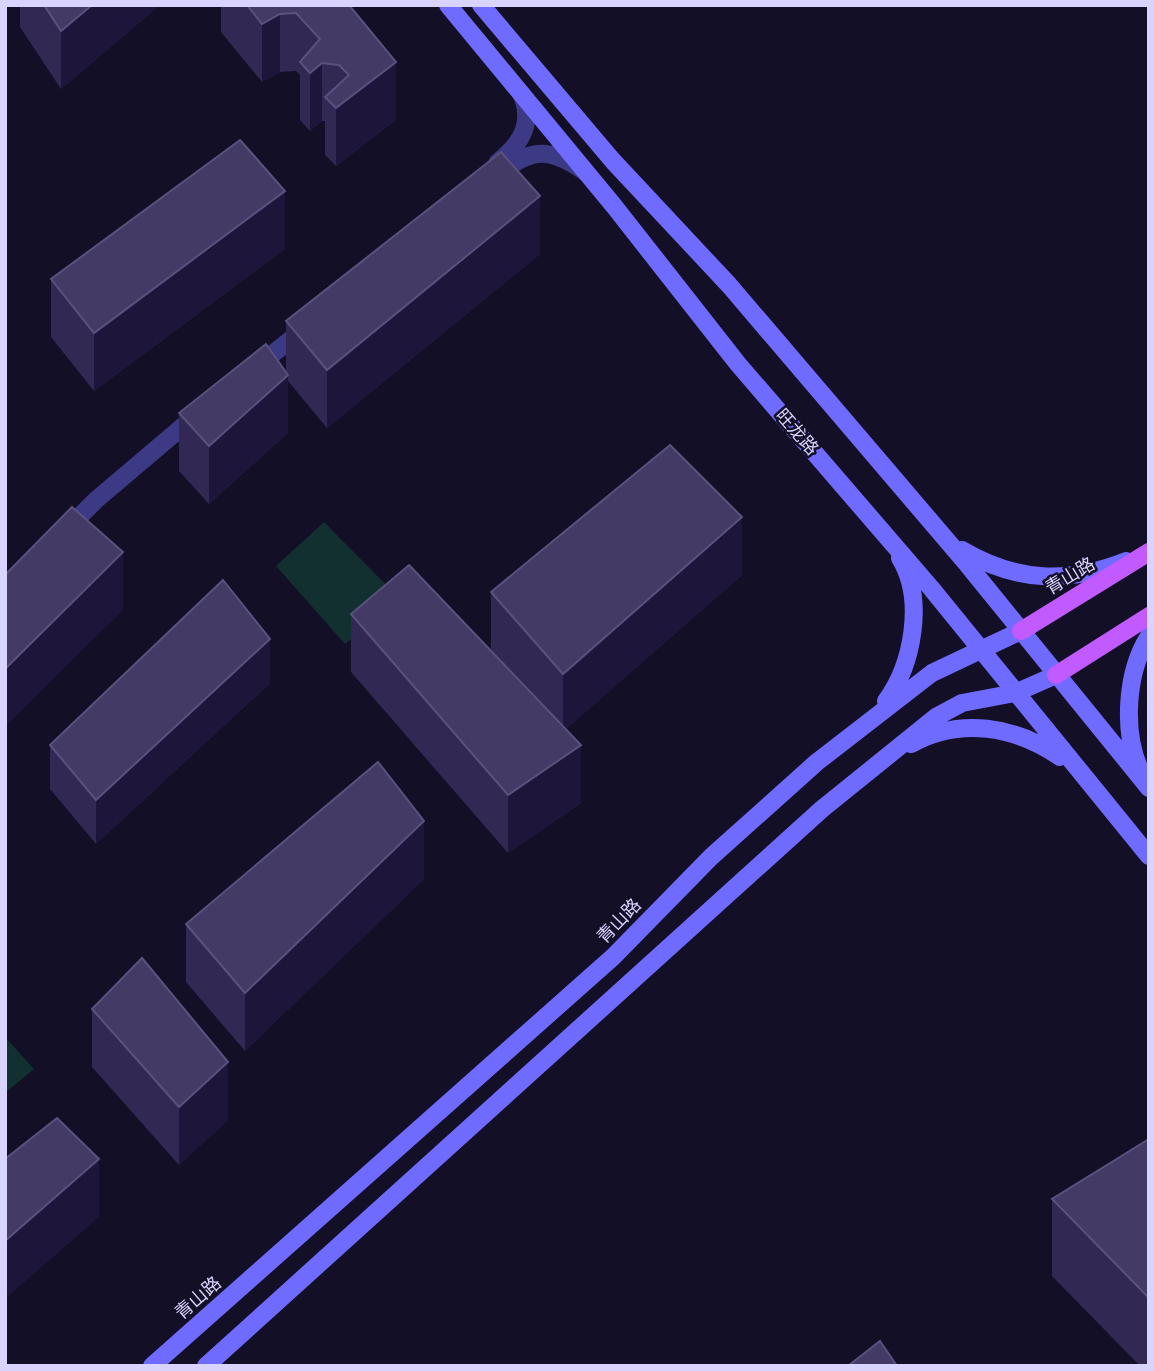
<svg xmlns="http://www.w3.org/2000/svg" width="1154" height="1371" font-family="Arial,'Noto Sans SC',sans-serif">
	<style>
		.green { fill: #12302f }
		.lines { fill: none; stroke-linecap: round; stroke-linejoin: round }
		.street { stroke: #3d3a85; stroke-width: 18 }
		.secondary { stroke: #6f6bff; stroke-width: 18 }
		.primary { stroke: #c25bff; stroke-width: 18 }
		.wall { fill: #312854 }
		.shaded-wall { fill: #1d163a }
		.building { fill: #433a66; stroke: #5a527e; stroke-width: 2 }
		.labels { text-anchor: middle; dominant-baseline: central; stroke-width: 5; stroke-linejoin: round; paint-order: stroke }
		.street-label { font-size: 18px; fill: #d9d4ff; stroke: #130f26 }
	</style>
	<rect width="100%" height="100%" fill="#130f26"/>
	<!-- green -->
	<path class="green" d="M324,522L401,600L345,644L276,566Z
		M5,1037L34,1069L5,1093Z"/>
	<g class="lines">
		<!-- street -->
		<path class="street" d="M498,162C522,143 534,123 521,93
			M493,178C528,150 546,144 585,172
			M255,368L304,329
			M64,532L96,500L195,416"/>
		<!-- secondary -->
		<path class="secondary" d="M448,5L614,206L738,364L931,588L1149,856
			M481,5L613,161L729,285L967,564L1149,788
			M962,550C1016,582 1068,584 1126,561
			M886,701C913,664 925,599 900,558
			M911,744C960,717 1015,726 1060,757
			M1141,772C1122,733 1126,672 1149,636
			M152,1366L613,957L711,857L817,762L932,673L1021,631
			M206,1366L822,809L936,717L962,703L1015,693L1056,675"/>
		<!-- primary -->
		<path class="primary" d="M1021,631L1149,552
			M1056,675L1149,616"/>
	</g>
	<!-- wall -->
	<path class="wall" d="M20,5H160L61,89L20,27Z
		M221,5H349L396,120L336,166L325,155V121H322L310,131L300,120V75L296,71L280,72L262,82L221,32Z
		M285,249L94,391L51,337V279Z
		M540,254L327,428L288,381V433L209,504L179,471V413L286,373V321Z
		M742,575L566,729L581,803L508,853L351,672V614L491,650V592Z
		M270,683L96,844L50,789V745Z
		M424,879L245,1051L186,982V924Z
		M92,1009L228,1120L179,1165L92,1067Z
		M1149,1139V1366H1140L1052,1276V1199Z"/>
	<!-- shaded-wall -->
	<path class="shaded-wall" d="M92,5H160L61,89V31Z
		M280,14V72L262,82V24Z
		M396,62V120L336,166V108Z
		M322,63V121L310,131V73Z
		M285,191V249L94,391V333Z
		M540,196V254L327,428V370Z
		M288,375V433L209,504V446Z
		M742,517V575L563,732V674Z
		M123,552V610L5,727V669Z
		M270,639V683L96,844V800Z
		M581,745V803L508,853V795Z
		M424,821V879L245,1051V993Z
		M228,1062V1120L179,1165V1107Z
		M99,1159V1217L5,1299V1241Z"/>
	<!-- building -->
	<path class="building" d="M44,5H92L61,31Z
		M247,5H349L396,62L336,108L325,97L349,75L339,65L322,63L310,73L300,62L320,39L296,13L280,14L262,24Z
		M240,140L285,191L94,333L51,279Z
		M501,152L540,196L327,370L286,321Z
		M266,344L288,375L209,446L179,413Z
		M670,445L742,517L563,674L491,592Z
		M72,507L123,552L5,669V575Z
		M409,565L581,745L508,795L351,614Z
		M223,580L270,639L96,800L50,745Z
		M378,762L424,821L245,993L186,924Z
		M142,958L228,1062L179,1107L92,1009Z
		M57,1118L99,1159L5,1241V1159Z
		M1149,1139V1298L1052,1199Z
		M880,1341L897,1366H848Z"/>
	<g class="labels">
		<!-- street labels -->
		<g class="street-label">
			<text transform="translate(797 432) rotate(49)">旺龙路</text>
			<text transform="translate(1070 576) rotate(-31)">青山路</text>
			<text transform="translate(619 921) rotate(-46)">青山路</text>
			<text transform="translate(198 1298) rotate(-41)">青山路</text>
		</g>
	</g>
	<!-- border -->
	<rect width="1154" height="1371" fill="none" stroke="#d9d4ff" stroke-width="14"/>
</svg>
